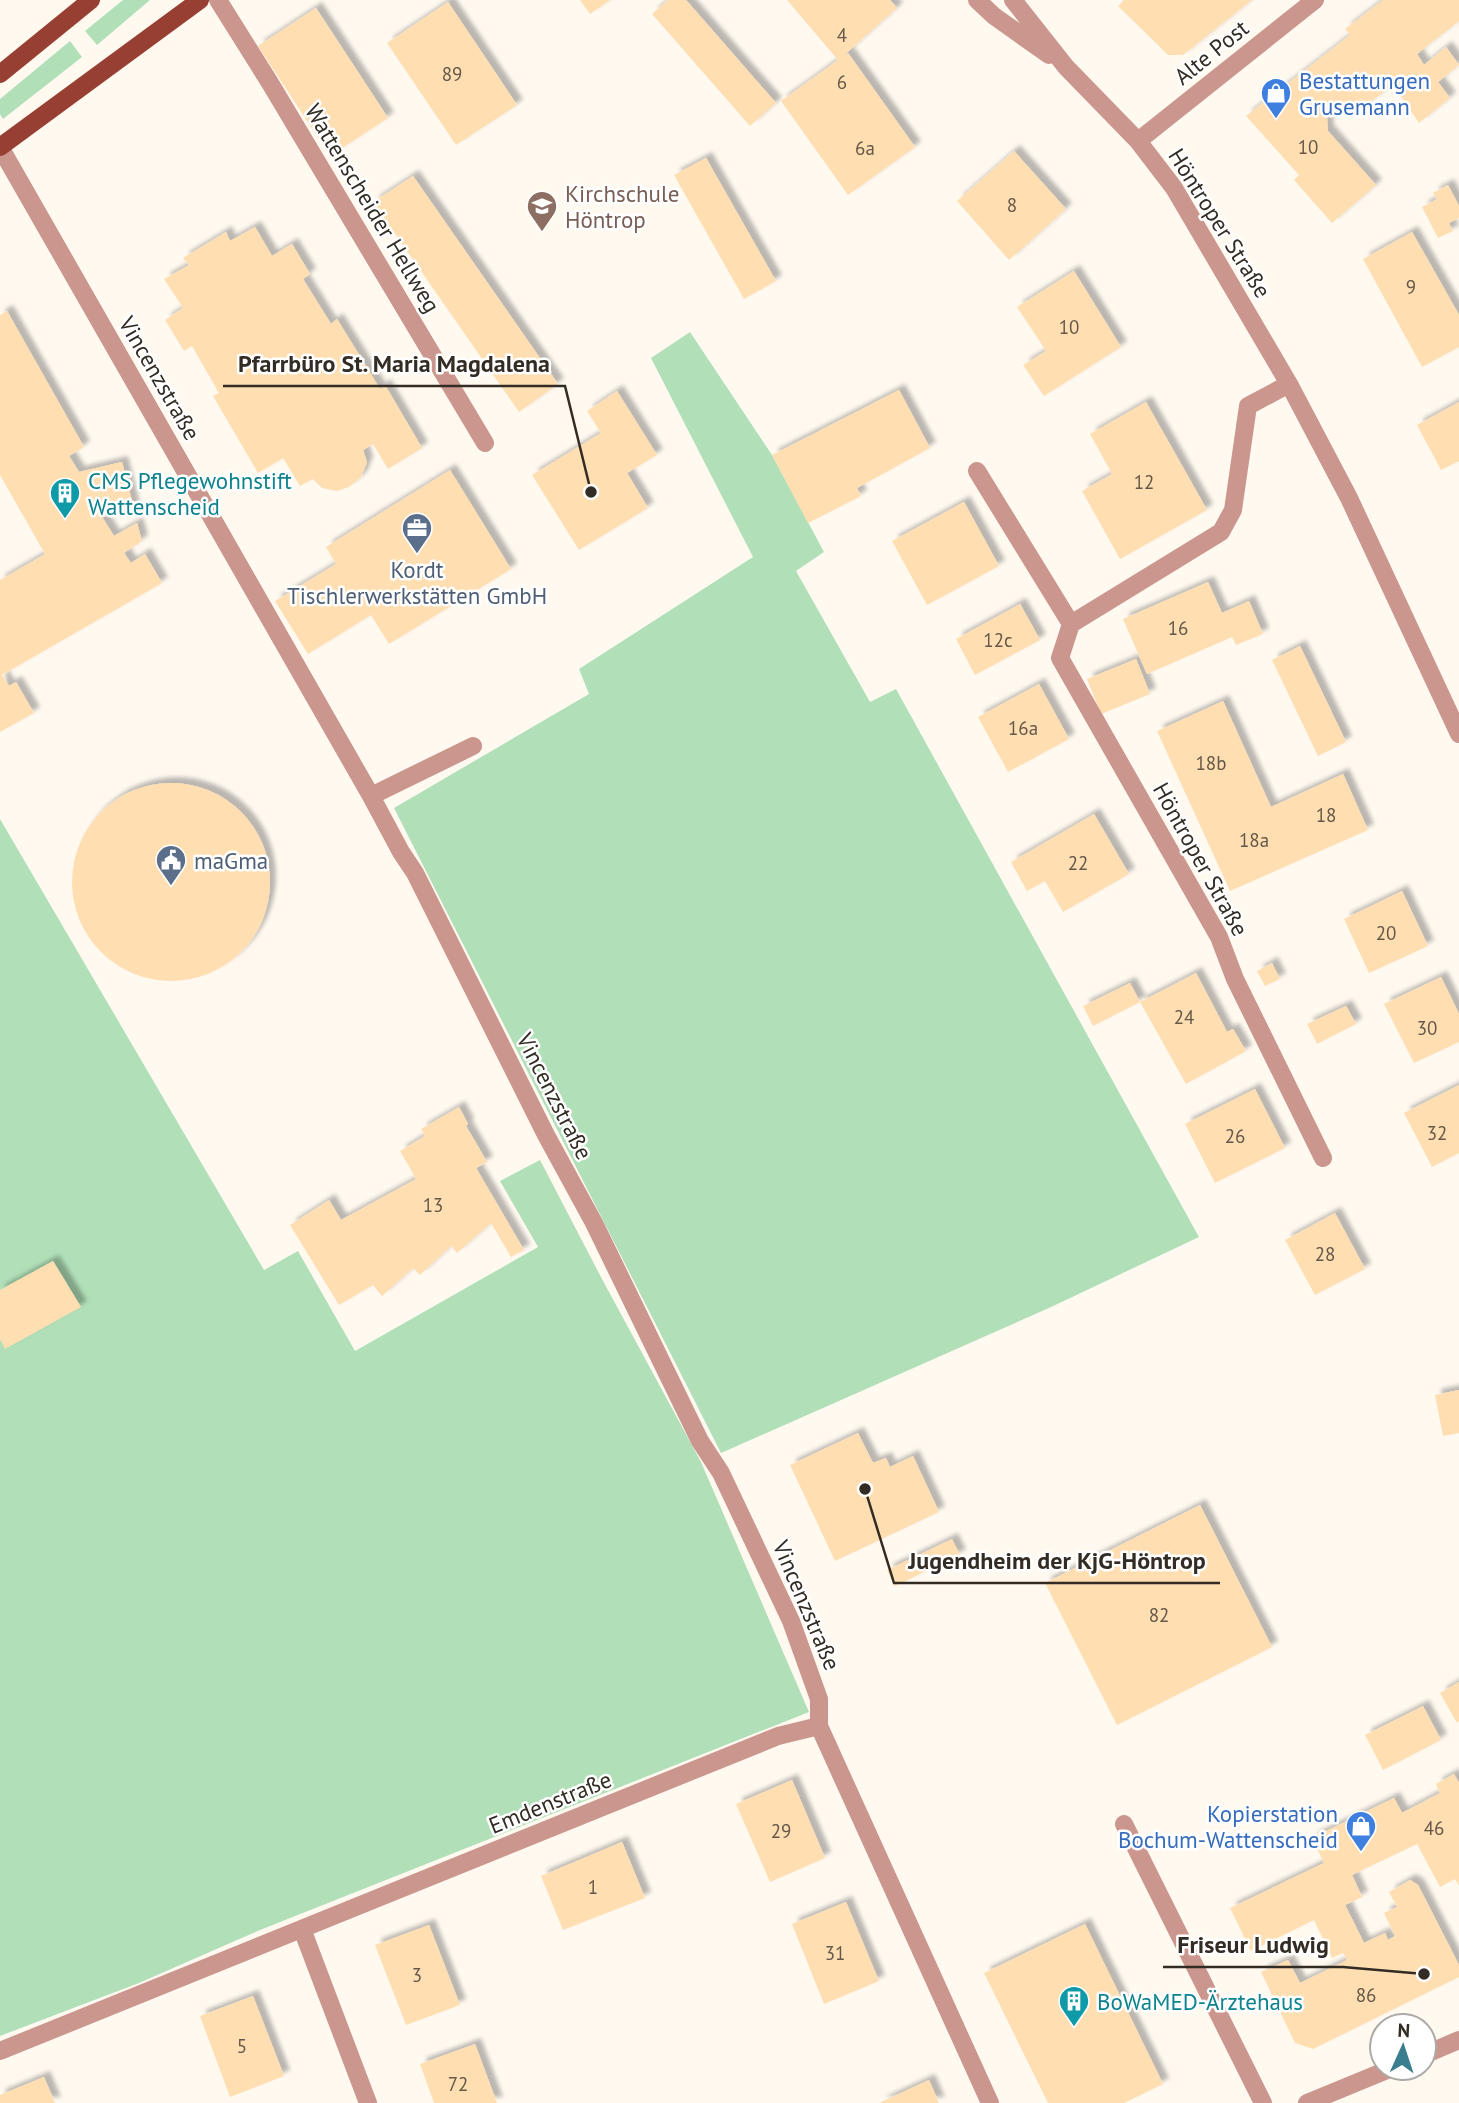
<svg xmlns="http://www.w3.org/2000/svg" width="1459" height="2103" font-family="'PT Sans',sans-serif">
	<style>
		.green { fill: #b0dfb8 }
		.building { fill: #ffdeb2; filter: url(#shadow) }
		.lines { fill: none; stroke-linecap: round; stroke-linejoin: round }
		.minor { stroke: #ca968d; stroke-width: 18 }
		.major { stroke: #983f33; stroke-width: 18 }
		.labels { text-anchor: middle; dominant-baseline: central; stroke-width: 5; stroke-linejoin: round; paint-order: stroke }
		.number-label { font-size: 19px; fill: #655848 }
		.street-label { font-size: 23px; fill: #322c24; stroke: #fff }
		.shop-label { font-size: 23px; fill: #366cbe; stroke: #fff; text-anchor: start }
		.education-label { font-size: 23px; fill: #785e54; stroke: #fff; text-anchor: start }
		.culture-label { font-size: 23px; fill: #0d838f; stroke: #fff; text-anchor: start }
		.service-label { font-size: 23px; fill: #4e5e75; stroke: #fff }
		.leader { fill: none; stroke: #322c24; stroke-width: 2.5 }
		.callout-dot { fill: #322c24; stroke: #fff; stroke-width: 2.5 }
		.callout-label { font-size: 24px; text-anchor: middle; font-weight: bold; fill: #322c24; stroke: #fff; stroke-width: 5; stroke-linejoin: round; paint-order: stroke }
	</style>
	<defs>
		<filter id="shadow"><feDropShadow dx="6" dy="-6" stdDeviation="2" flood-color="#0004"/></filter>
	</defs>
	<rect width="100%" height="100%" fill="#fff9f0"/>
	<!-- green -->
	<path class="green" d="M123,0H150L97,45L85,31Z
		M70,41L82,57L3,119L0,114V99Z
		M690,332L772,455L824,552L796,571L870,702L896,689L1199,1237L1049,1308L721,1453L394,808L589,694L579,669L753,557L651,358Z
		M0,819L264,1270L298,1251L355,1351L538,1247L500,1181L540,1160L602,1279L701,1462L809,1712L260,1930L139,1983L0,2036Z"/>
	<!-- building -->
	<path class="building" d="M580,0H610L590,14Z
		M668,0H686L776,103L750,126L652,14Z
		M787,0H890L897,8L842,57L848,53L915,147L848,195L781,101L838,60Z
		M1124,0H1252L1183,55H1168L1118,6Z
		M1383,0H1459V21L1417,54L1424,65L1446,47L1459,65L1438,82L1450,98L1419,123L1393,85L1352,116L1344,105L1327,118L1328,131L1376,185L1332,223L1294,180L1299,175L1246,116L1350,35L1345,29Z
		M448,2L517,105L456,145L387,43Z
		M316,8L388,118L330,156L258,46Z
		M1014,151L1066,209L1009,260L957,201Z
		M706,158L776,281L744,299L674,175Z
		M413,176L558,384L519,412L373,202Z
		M1448,185L1459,206V218L1449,223L1453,231L1438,238L1422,207L1437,199L1433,193Z
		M255,227L272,256L292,244L310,274L303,279L331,324L337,319L380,389L385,385L422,448L388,469L373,444L363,450L367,462L361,477L349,487L337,491L322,488L313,479L300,486L283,458L258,473L213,396L219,393L192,346L184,351L165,320L183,308L164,279L189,265L183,258L226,232L230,241Z
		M1412,232L1459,315V347L1422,367L1363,259Z
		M1074,271L1121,347L1044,396L1023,365L1046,351L1017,307Z
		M7,311L84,447L69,456L79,472L122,462L134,509L102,517L114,536L137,523L142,541L124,553L131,563L145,554L162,583L2,675L9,686L16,682L34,713L0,732V580L45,554L0,475V315Z
		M899,390L930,448L857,488L861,496L808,523L772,455Z
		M617,391L657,455L627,473L648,508L579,550L532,475L601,433L587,411Z
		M1146,402L1207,510L1120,559L1082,491L1112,474L1090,434Z
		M1459,402V461L1441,470L1417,425Z
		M450,470L511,569L389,644L371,615L308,654L275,601L336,564L326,547Z
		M964,502L999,566L927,605L892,541Z
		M1208,582L1222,613L1249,601L1263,634L1236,645L1232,637L1147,674L1123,619Z
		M1020,604L1040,640L975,675L956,639Z
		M1300,646L1346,742L1318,756L1272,660Z
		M1136,659L1150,694L1101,714L1087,679Z
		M1039,684L1069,739L1008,772L978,717Z
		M1223,701L1271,807L1343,774L1368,830L1230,891L1157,731Z
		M72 882a99 99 0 1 1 198 0a99 99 0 1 1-198 0Z
		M1094,814L1129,874L1063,912L1045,881L1027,891L1011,862Z
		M1402,891L1428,946L1369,973L1344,919Z
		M1272,963L1280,979L1265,986L1257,971Z
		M1196,973L1227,1032L1233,1029L1246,1051L1186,1084L1140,1002Z
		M1441,977L1459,1014V1042L1414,1063L1384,1004Z
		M1130,983L1140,1002L1093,1026L1083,1006Z
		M1346,1006L1356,1024L1317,1044L1307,1024Z
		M1459,1085V1153L1432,1167L1404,1113Z
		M1255,1089L1285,1148L1215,1183L1185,1124Z
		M459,1107L468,1124L466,1126L487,1162L476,1168L524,1250L511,1257L491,1223L457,1253L451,1246L420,1275L413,1268L382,1296L373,1285L339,1305L290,1225L329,1200L341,1220L416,1179L400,1151L425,1136L421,1129Z
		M1335,1213L1365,1269L1315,1295L1285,1240Z
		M53,1261L81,1307L5,1349L0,1339V1290Z
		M1459,1390V1433L1443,1436L1435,1395Z
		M858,1433L873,1463L886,1458L890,1467L913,1456L939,1512L835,1561L790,1465Z
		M1200,1505L1272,1647L1117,1725L1045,1583Z
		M952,1539L960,1555L895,1586L887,1570Z
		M1459,1682V1721L1457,1723L1440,1693Z
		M1423,1706L1441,1740L1383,1770L1365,1735Z
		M1454,1774L1459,1783V1886L1455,1879L1440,1887L1417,1844L1352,1875L1362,1897L1345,1905L1364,1943L1385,1933L1388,1940L1395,1936L1384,1913L1397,1907L1389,1892L1410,1880L1418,1885L1459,1965V1977L1313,2049L1295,2043L1261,1972L1288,1960L1300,1983L1347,1960L1343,1953L1332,1958L1314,1920L1251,1951L1230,1908L1324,1863L1312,1838L1394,1798L1402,1813L1440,1793L1436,1784Z
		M792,1780L825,1858L770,1882L736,1804Z
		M622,1842L645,1898L563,1930L541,1876Z
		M846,1902L879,1981L824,2004L792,1924Z
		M1085,1924L1163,2084L1124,2103H1048L984,1973Z
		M429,1925L460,2005L406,2025L375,1945Z
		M253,1996L284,2076L230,2097L200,2016Z
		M475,2044L497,2103H434L420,2064Z
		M44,2077L55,2103H0V2095Z
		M929,2080L939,2103H879Z"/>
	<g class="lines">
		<!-- minor -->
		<path class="minor" d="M218,0L270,83L485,443
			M977,0L994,16L1049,55
			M1013,0L1066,67L1138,141L1174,188L1289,384L1349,498L1459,734
			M1138,141L1315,0
			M0,147L371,796L401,852L415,873L546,1135L594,1223L700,1441L721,1473L791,1621L819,1699V1726L990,2103
			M977,471L1071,624L1060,658L1219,937L1235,979L1323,1158
			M1071,624L1221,532L1233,510L1248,406L1289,384
			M371,796L473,746
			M1124,1824L1263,2103
			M302,1929L368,2103
			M0,2051L778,1736L819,1726
			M1424,2055L1459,2040
			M1307,2103L1392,2068"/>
		<!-- major -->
		<path class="major" d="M0,74L91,0
			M0,147L200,0"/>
	</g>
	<!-- icons -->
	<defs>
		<g id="shop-pin" transform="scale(1.575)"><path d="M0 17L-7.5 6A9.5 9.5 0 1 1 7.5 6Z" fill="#3f7fe0" stroke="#fff"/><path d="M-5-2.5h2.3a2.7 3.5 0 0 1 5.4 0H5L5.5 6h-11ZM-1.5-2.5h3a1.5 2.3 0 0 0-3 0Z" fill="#fff"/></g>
		<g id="school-pin" transform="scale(1.575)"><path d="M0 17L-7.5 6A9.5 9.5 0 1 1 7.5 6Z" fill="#8d6e63" stroke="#fff"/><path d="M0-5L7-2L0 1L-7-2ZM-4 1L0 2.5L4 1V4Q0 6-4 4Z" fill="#fff"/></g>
		<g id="building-pin" transform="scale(1.575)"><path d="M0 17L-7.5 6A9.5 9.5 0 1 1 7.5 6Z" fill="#0f9aa8" stroke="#fff"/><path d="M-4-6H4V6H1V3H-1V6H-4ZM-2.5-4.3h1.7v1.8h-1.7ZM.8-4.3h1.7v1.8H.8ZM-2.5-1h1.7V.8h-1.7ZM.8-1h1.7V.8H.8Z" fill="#fff"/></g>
		<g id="office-pin" transform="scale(1.575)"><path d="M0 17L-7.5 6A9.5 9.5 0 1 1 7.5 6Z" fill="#5c6f8a" stroke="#fff"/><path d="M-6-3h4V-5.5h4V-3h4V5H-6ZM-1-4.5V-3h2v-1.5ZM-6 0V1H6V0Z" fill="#fff"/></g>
		<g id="civic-pin" transform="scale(1.575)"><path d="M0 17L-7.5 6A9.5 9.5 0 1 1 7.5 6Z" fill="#5c6f8a" stroke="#fff"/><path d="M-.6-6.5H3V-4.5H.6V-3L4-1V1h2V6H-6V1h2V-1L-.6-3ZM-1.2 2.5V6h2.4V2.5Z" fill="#fff"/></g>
	</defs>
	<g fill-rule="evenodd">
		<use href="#shop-pin" x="1276" y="93"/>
		<use href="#school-pin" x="542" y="206"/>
		<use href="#building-pin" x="65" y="493"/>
		<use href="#office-pin" x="417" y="528"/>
		<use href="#civic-pin" x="171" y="860"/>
		<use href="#shop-pin" x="1361" y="1826"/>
		<use href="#building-pin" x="1074" y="2001"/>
	</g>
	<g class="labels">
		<!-- number labels -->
		<g class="number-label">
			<text x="842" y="35">4</text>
			<text x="452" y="74">89</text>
			<text x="842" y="82">6</text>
			<text x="1308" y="147">10</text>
			<text x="865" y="148">6a</text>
			<text x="1012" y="205">8</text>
			<text x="1411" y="287">9</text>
			<text x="1069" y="327">10</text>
			<text x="1144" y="482">12</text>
			<text x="1178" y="628">16</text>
			<text x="998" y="640">12c</text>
			<text x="1023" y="728">16a</text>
			<text x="1211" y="763">18b</text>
			<text x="1326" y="815">18</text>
			<text x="1254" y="840">18a</text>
			<text x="1078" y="863">22</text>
			<text x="1386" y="933">20</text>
			<text x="1184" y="1017">24</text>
			<text x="1427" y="1028">30</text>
			<text x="1437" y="1133">32</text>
			<text x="1235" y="1136">26</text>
			<text x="433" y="1205">13</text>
			<text x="1325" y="1254">28</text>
			<text x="1159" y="1615">82</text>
			<text x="1434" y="1828">46</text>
			<text x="781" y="1831">29</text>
			<text x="593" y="1887">1</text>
			<text x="835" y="1953">31</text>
			<text x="417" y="1975">3</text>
			<text x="1366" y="1995">86</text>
			<text x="242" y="2046">5</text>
			<text x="458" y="2084">72</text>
		</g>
		<!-- street labels -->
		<g class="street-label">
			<text transform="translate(1211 52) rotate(-39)">Alte Post</text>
			<text transform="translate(373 208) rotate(59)">Wattenscheider Hellweg</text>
			<text transform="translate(1220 223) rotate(58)">Höntroper Straße</text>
			<text transform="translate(160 378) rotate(60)">Vincenzstraße</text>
			<text transform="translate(1201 859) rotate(61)">Höntroper Straße</text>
			<text transform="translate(555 1096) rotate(63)">Vincenzstraße</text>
			<text transform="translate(807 1605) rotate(67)">Vincenzstraße</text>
			<text transform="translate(550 1802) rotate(-22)">Emdenstraße</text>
		</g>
		<!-- shop labels -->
		<g class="shop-label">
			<text x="1299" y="80">Bestattungen<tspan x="1299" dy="26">Grusemann</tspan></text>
			<text x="1338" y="1813" text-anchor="end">Kopierstation<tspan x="1338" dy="26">Bochum-Wattenscheid</tspan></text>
		</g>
		<!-- education labels -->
		<g class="education-label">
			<text x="565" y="193">Kirchschule<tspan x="565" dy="26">Höntrop</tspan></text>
		</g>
		<!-- culture labels -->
		<g class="culture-label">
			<text x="88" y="480">CMS Pflegewohnstift<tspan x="88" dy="26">Wattenscheid</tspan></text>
			<text x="1097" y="2001">BoWaMED-Ärztehaus</text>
		</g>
		<!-- service labels -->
		<g class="service-label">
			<text x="417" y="569">Kordt<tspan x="417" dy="26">Tischlerwerkstätten GmbH</tspan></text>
			<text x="194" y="860" text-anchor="start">maGma</text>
		</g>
	</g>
	<!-- callouts -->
	<path class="leader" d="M591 492L565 386H223M865 1489L894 1583H1220M1424 1974L1343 1967H1163"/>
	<g class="callout-dot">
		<circle cx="591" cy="492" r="7"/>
		<circle cx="865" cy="1489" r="7"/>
		<circle cx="1424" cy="1974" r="7"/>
	</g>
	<g class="callout-label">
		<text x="394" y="372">Pfarrbüro St. Maria Magdalena</text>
		<text x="1057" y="1569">Jugendheim der KjG-Höntrop</text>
		<text x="1253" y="1953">Friseur Ludwig</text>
	</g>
	<!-- north arrow -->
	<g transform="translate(1403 2047) rotate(3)"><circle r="33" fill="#ffffff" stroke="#adaba7" stroke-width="2"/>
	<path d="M0-5L12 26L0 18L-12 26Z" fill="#3b7e8f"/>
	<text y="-10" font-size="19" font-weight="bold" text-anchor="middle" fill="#322c24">N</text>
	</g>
</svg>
